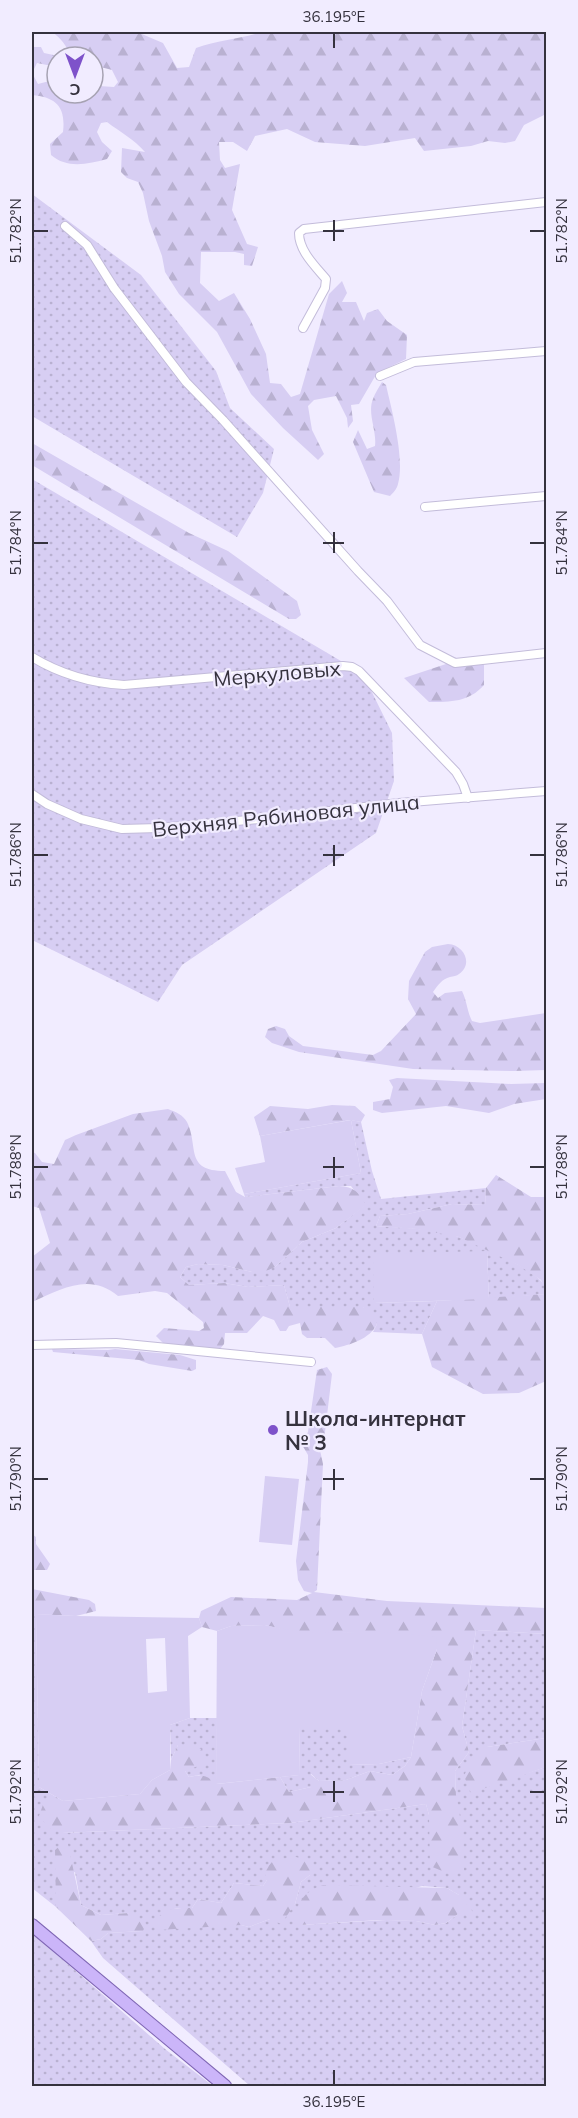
<svg xmlns="http://www.w3.org/2000/svg" width="578" height="2118" font-family="Mulish,sans-serif">
	<style>
		.grass { fill: url(#grass-dots); fill-rule: evenodd }
		.forest { fill: url(#forest-firs) }
		.garden { fill: #d7cef3; fill-rule: evenodd }
		.lines { fill: none; stroke-linecap: round; stroke-linejoin: round }
		.street-casing { stroke: #c3bcda; stroke-width: 10 }
		.primary-casing { stroke: #8067b5; stroke-width: 14 }
		.street { stroke: #fff; stroke-width: 8 }
		.primary { stroke: #cbb5f9; stroke-width: 12 }
		.ticks { fill: none; stroke: #35323e; stroke-width: 2 }
		.poi-dot { fill: #7e52ca; stroke: #f1ecff; stroke-width: 2 }
		.labels { text-anchor: middle; dominant-baseline: central; stroke-width: 4.5; stroke-linejoin: round; paint-order: stroke }
		.street-label { font-size: 21px; fill: #35323e; stroke: #f1ecff }
		.poi-label { font-size: 21px; font-weight: bold; fill: #35323e; stroke: #f1ecff; text-anchor: start }
		.neatline { fill: none; stroke: #35323e; stroke-width: 2 }
		.ticks-label { font-size: 15px; text-anchor: middle; fill: #35323e }
	</style>
	<defs>
		<pattern id="grass-dots" width="8" height="8" patternUnits="userSpaceOnUse" patternTransform="scale(1.5)"><rect width="8" height="8" fill="#d7cef3"/><path d="M2 2h.1M6 6h.1" fill="none" stroke="#b9b1d1" stroke-width="1.8" stroke-linecap="round"/></pattern>
		<pattern id="forest-firs" width="22" height="20" patternUnits="userSpaceOnUse" patternTransform="scale(1.5)"><rect width="22" height="20" fill="#d7cef3"/><path d="M5 1l3.5 6h-7zM16 11l3.5 6h-7z" fill="#b9b1d1"/></pattern>
	</defs>
	<rect width="100%" height="100%" fill="#f1ecff"/>
	<!-- grass -->
	<path class="grass" d="M32,194L141,275L216,371L230,408L274,449L263,493L237,537L32,416Z
		M32,479L363,674L392,733L394,781L376,833L182,965L158,1002L32,940Z
		M351,1120L361,1122L372,1171L381,1199L486,1188L485,1205L452,1204L408,1214L380,1216L376,1226C403,1228 433,1228 459,1237C477,1244 531,1268 542,1282C545,1286 546,1289 546,1294L489,1299L487,1251L374,1303L437,1301L422,1334L373,1332L377,1324L363,1307H290L284,1285L248,1287L224,1283L189,1285L180,1277L186,1267L198,1264L223,1265L252,1272L275,1267L302,1242L336,1228L365,1205L351,1186H339L245,1197L244,1194L361,1173Z
		M32,1614H36L39,1787L63,1801V1833L290,1823L426,1804L429,1815L456,1795L455,1771L469,1752L462,1726L476,1630L546,1634V1738L487,1747L521,1775L546,1767V2086H250L103,1958L91,1941L101,1939L108,1933L143,1931L128,1913L101,1915L81,1905L75,1872L56,1882V1907L32,1888ZM310,1875L301,1882L295,1904L270,1919L249,1927L174,1908H192L198,1899L221,1903L234,1883L263,1886L267,1880ZM422,1886L447,1888L459,1895L458,1914L446,1923L435,1925L416,1921L386,1920L300,1925Z
		M190,1718H217L216,1784L199,1775L189,1777L185,1771L178,1745L171,1760L170,1725Z
		M300,1727H348L349,1765L379,1764L411,1757L405,1766L392,1775L370,1771L346,1780L319,1781L311,1774V1787L289,1792L280,1777L299,1775Z
		M32,1933L165,2049L213,2086H32Z"/>
	<!-- forest -->
	<path class="forest" d="M52,32H137L163,43L177,68L189,67L196,48C218,40 240,39 262,32H546V114L524,125L515,141L505,143L488,141L471,146L424,151L415,138L365,146L315,142L287,129L255,136L247,151L233,142H219L220,160L225,168L240,164L232,210L247,244L258,247L252,266L244,265V254L235,252H201L200,283L219,301L234,293L250,319L266,354L270,383L281,384L291,397L300,394L329,294L342,281L347,293L342,302H356L364,321L367,313L378,309L387,321L407,335L406,359L377,373L359,404L351,405L353,421L348,428L347,418L336,396L314,400L308,406L312,430L324,454L318,460L283,428L251,394L217,332L179,294L165,272L162,256L149,221L143,193L138,182L127,178L121,172L122,148L145,152C134,139 120,132 107,122L101,123L97,132L102,142L112,151L107,159C88,164 67,169 51,155L50,144L63,132C66,107 56,97 32,95V47H41L44,53L63,57H57V67L37,63L32,73L38,84L57,79V93H93V89L99,86L114,87L118,82L112,70L93,65V57C60,57 74,47 52,32Z
		M382,382L386,385C392,411 405,459 398,484C397,489 393,493 390,496L374,492L353,442L358,430L367,449L375,446C377,431 367,413 373,399C375,393 379,387 382,382Z
		M32,443L189,533L228,551L297,601L301,615L296,619H289L32,465Z
		M476,658L484,665V685C469,702 451,702 429,702L404,678L452,662Z
		M448,944C465,945 473,965 459,974C457,976 453,976 450,977C442,979 438,985 433,992L438,998L445,993L462,991C467,1001 467,1011 472,1021L480,1023L546,1013V1070L514,1071L413,1069L299,1052L272,1043L265,1037L268,1029L276,1026L285,1029L289,1036L303,1046L373,1055L381,1051L416,1014L408,999L409,981L425,952L432,947Z
		M397,1078L511,1084L546,1083V1099L514,1104L489,1113L446,1106L382,1113L373,1110V1102L390,1099L393,1087L389,1080Z
		M332,1105L355,1106L365,1115L361,1122L350,1120L260,1136L254,1117L270,1106L308,1109Z
		M168,1109C176,1112 183,1115 187,1122C199,1146 184,1171 225,1171L236,1192L245,1197L339,1186C354,1187 359,1192 366,1205L336,1228L302,1242L275,1267L264,1272H252L223,1265L198,1264L186,1267L180,1277L189,1285L224,1283L248,1287L284,1285L290,1307H363L374,1313L377,1324C370,1339 350,1345 335,1348L325,1338H307L302,1334L300,1323L289,1326L286,1331H280L274,1320L263,1316L247,1333H225L224,1344L220,1349L164,1344L156,1336L164,1328L199,1331L204,1328L203,1322L167,1293L155,1291L118,1296C90,1272 61,1289 32,1302V1257L50,1243L39,1208L32,1206V1152L35,1153L42,1162L54,1164L65,1140L76,1135L133,1114Z
		M496,1175L531,1197H546V1290L541,1280L518,1265L459,1237L416,1229L376,1226L380,1216L408,1214L452,1204L485,1205L486,1188Z
		M546,1294V1381L519,1393L483,1394L432,1367L422,1334L437,1301Z
		M52,1349L108,1350L115,1349L180,1355L196,1360V1369L192,1371L149,1364L139,1360L53,1352Z
		M327,1367L332,1374L325,1432L320,1450L323,1464L317,1590L314,1592L387,1601L546,1608V1634L476,1630L462,1726L469,1752L455,1771L456,1795L463,1833L464,1871L447,1873L430,1866L429,1815L426,1804L290,1823L62,1833L49,1828L39,1816L45,1799L63,1801L140,1794L152,1780L170,1770L171,1760L178,1745L202,1749L206,1763L185,1771L189,1777C201,1774 207,1775 217,1784L280,1777L289,1792L311,1787L310,1774L319,1781L346,1780L370,1771L392,1775L405,1766L411,1757L422,1691L437,1649L369,1632L313,1634L288,1631L265,1625L231,1626L217,1631L202,1627L199,1618L201,1611L231,1597L297,1600L312,1593L304,1591L298,1580L296,1561L308,1462V1455L301,1443L308,1432L317,1370Z
		M32,1534L36,1537V1544L50,1564L47,1570H32Z
		M32,1589L89,1600L95,1604L96,1611L76,1616L32,1614Z
		M546,1738V1767L471,1793L464,1776L471,1760L487,1747Z
		M67,1840L81,1905L101,1915L128,1913L146,1924L143,1931L108,1933L101,1939L91,1941L56,1907L55,1850Z
		M296,1857L313,1862L310,1875L301,1882L295,1904L281,1924L270,1919L249,1927L241,1925L158,1930L153,1926C162,1908 172,1908 192,1908L198,1899L221,1903L234,1883L263,1886L267,1880L264,1870L274,1860Z
		M323,1885L447,1888L459,1895L474,1913L458,1914L446,1923L435,1925L416,1921L379,1920L300,1925L293,1921C300,1900 302,1893 323,1885Z"/>
	<!-- garden -->
	<path class="garden" d="M351,1120L361,1173L244,1194L235,1168L265,1162L260,1136Z
		M487,1251L489,1299L374,1303L373,1254Z
		M265,1476L299,1479L292,1545L259,1542Z
		M36,1614L76,1616L199,1618L202,1627L188,1636L190,1718L170,1725V1770L152,1780L140,1794L63,1801L39,1787ZM165,1638L167,1691L148,1693L146,1639Z
		M265,1625C304,1635 327,1632 366,1632C389,1631 413,1635 436,1637L437,1649L422,1691L411,1757L379,1764L348,1765V1727H300L299,1775L216,1784L217,1631L231,1626Z"/>
	<g class="lines">
		<!-- street casing -->
		<g class="street-casing">
			<path id="street" d="M65,226L87,245L114,288L186,382L223,420L358,571L387,601L420,645L455,663L546,653
				M303,328L325,288L326,279C315,266 299,251 299,233L304,229L546,202
				M380,376L414,362L546,351
				M425,507L546,496
				M32,657C60,674 91,683 124,685L343,666L352,667L359,671L456,772L463,784L468,798
				M32,794L47,804L81,819L122,829L159,828L269,818L399,803L546,791
				M32,1345L116,1343L311,1362"/>
		</g>
		<!-- primary casing -->
		<g class="primary-casing">
			<path id="primary" d="M32,1925L225,2086"/>
		</g>
		<!-- street -->
		<use href="#street" class="street"/>
		<!-- primary -->
		<use href="#primary" class="primary"/>
	</g>
	<!-- ticks -->
	<path class="ticks" d="M334,33V48M334,220V241M33,231H48M323,231H344M530,231H545M334,532V553M33,543H48M323,543H344M530,543H545M334,845V866M33,855H48M323,855H344M530,855H545M334,1157V1178M33,1167H48M323,1167H344M530,1167H545M334,1469V1490M33,1479H48M323,1479H344M530,1479H545M334,1781V1802M33,1792H48M323,1792H344M530,1792H545M334,2070V2085"/>
	<!-- markers -->
	<circle class="poi-dot" cx="273" cy="1430" r="6"/>
	<g class="labels">
		<!-- street labels -->
		<g class="street-label">
			<text transform="translate(277 673) rotate(-5)">Меркуловых</text>
			<text transform="translate(286 815) rotate(-6)">Верхняя Рябиновая улица</text>
		</g>
		<!-- poi labels -->
		<g class="poi-label">
			<text x="285" y="1418">Школа-интернат<tspan x="285" dy="24">№ 3</tspan></text>
		</g>
	</g>
	<!-- border -->
	<rect width="578" height="2118" fill="none" stroke="#f1ecff" stroke-width="66"/>
	<!-- north arrow -->
	<g transform="translate(75 75) rotate(180)"><circle r="28" fill="#f1ecff" stroke="#a6a2b2" stroke-width="1.5"/>
	<path d="M0-4.5L10 22L0 15L-10 22Z" fill="#7e52ca"/>
	<text y="-9" font-size="16" font-weight="bold" text-anchor="middle" fill="#35323e">С</text>
	</g>
	<rect x="33" y="33" width="512" height="2052" class="neatline"/>
	<g class="ticks-label">
		<text x="334" y="22">36.195°E</text>
		<text transform="translate(562 231) rotate(-90)" y="5">51.782°N</text>
		<text transform="translate(16 231) rotate(-90)" y="5">51.782°N</text>
		<text transform="translate(562 543) rotate(-90)" y="5">51.784°N</text>
		<text transform="translate(16 543) rotate(-90)" y="5">51.784°N</text>
		<text transform="translate(16 855) rotate(-90)" y="5">51.786°N</text>
		<text transform="translate(562 855) rotate(-90)" y="5">51.786°N</text>
		<text transform="translate(16 1167) rotate(-90)" y="5">51.788°N</text>
		<text transform="translate(562 1167) rotate(-90)" y="5">51.788°N</text>
		<text transform="translate(16 1479) rotate(-90)" y="5">51.790°N</text>
		<text transform="translate(562 1479) rotate(-90)" y="5">51.790°N</text>
		<text transform="translate(562 1792) rotate(-90)" y="5">51.792°N</text>
		<text transform="translate(16 1792) rotate(-90)" y="5">51.792°N</text>
		<text x="334" y="2107">36.195°E</text>
	</g>
</svg>
